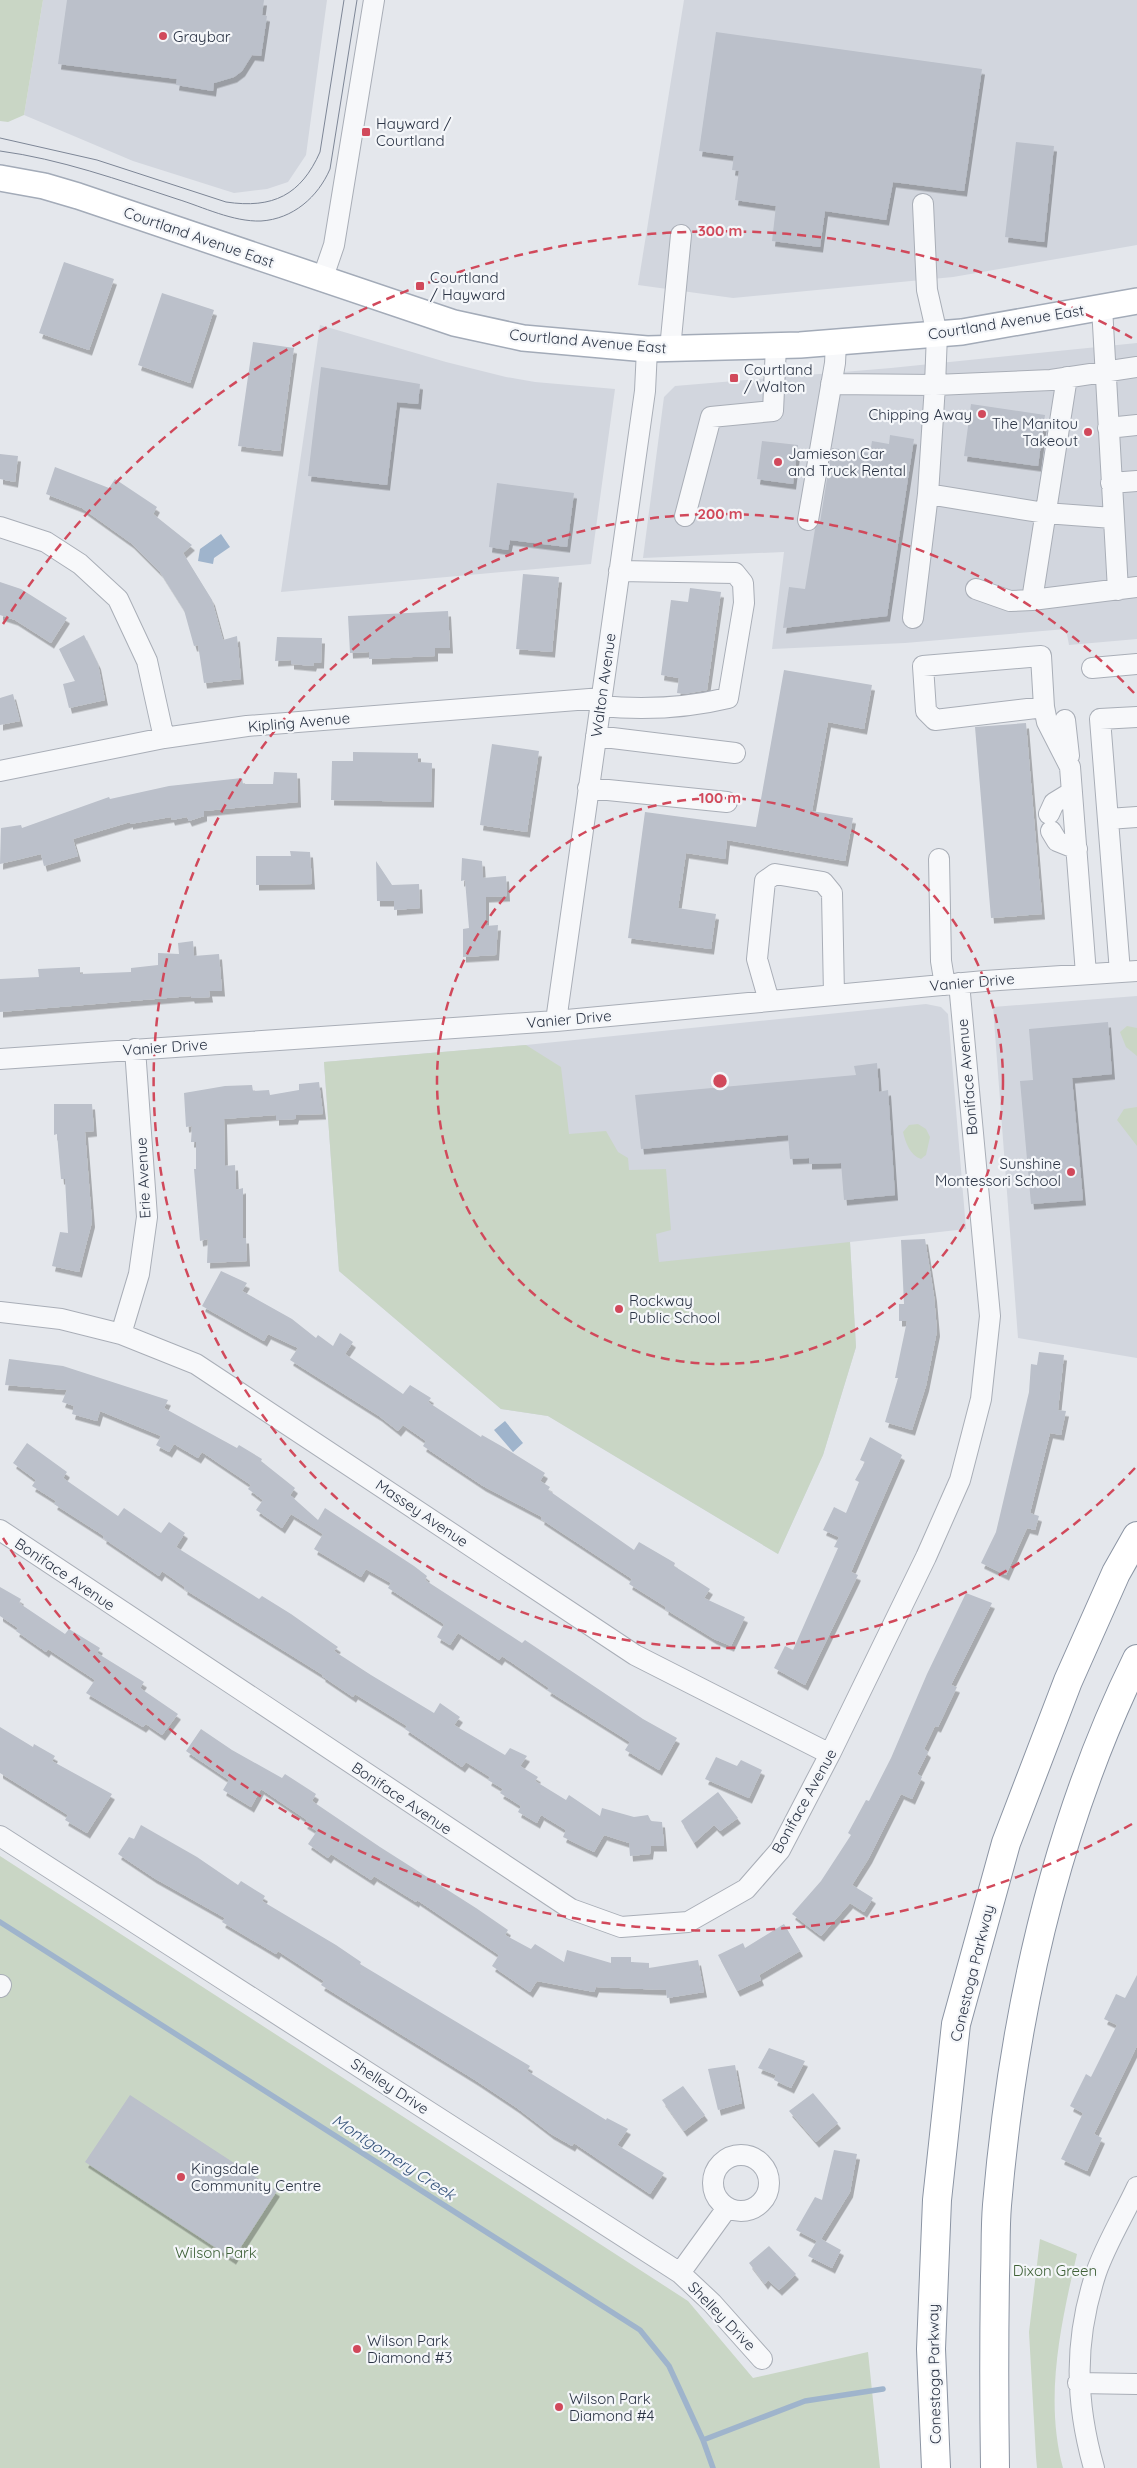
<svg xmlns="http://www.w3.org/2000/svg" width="1137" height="2468" font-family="Quicksand,sans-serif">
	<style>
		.built { fill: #d2d6de }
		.green { fill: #c9d6c5 }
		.water { fill: #9fb4cc }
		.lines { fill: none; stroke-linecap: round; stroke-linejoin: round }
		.stream { stroke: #9fb4cc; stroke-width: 5.5 }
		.building { fill: #bbc0ca; filter: url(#shadow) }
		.minor-casing { stroke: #a9aeb7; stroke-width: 22 }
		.major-casing { stroke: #a3abb8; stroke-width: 28 }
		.highway-casing { stroke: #8b94a3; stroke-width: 30 }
		.minor { stroke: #f7f8fa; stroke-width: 20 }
		.major { stroke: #fff; stroke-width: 25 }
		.highway { stroke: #fff; stroke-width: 28 }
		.tram { stroke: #7d8696; stroke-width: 1 }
		.ring { fill: none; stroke: #d1495b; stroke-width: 2.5; stroke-dasharray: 9 6 }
		.poi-dot { fill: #d1495b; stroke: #f4f6f9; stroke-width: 2 }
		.labels { text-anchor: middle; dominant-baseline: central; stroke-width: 4.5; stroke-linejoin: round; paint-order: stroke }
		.poi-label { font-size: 15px; fill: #2b3445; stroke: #f4f6f9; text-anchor: start }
		.street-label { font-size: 15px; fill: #2b3445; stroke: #f4f6f9 }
		.park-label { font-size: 15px; fill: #3f6138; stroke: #f4f6f9 }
		.water-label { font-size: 16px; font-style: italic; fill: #34527a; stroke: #f4f6f9 }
		.centre { fill: #d1495b; stroke: #f4f6f9; stroke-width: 2.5 }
		.ring-label { font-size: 15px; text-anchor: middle; font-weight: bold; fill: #d1495b; stroke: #f4f6f9; stroke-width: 4.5; stroke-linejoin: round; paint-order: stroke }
	</style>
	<defs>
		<filter id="shadow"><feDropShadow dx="3" dy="5.5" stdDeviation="0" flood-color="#0004"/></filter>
	</defs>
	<rect width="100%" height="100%" fill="#e4e7ec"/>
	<!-- built -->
	<path class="built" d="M43,0H327L306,155L288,182L267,189L234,193L133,161L24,115Z
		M684,0H1137V245L953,277L733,298L638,285Z
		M320,325L446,362L506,377L535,382L615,389L591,564L281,592Z
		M1137,343V639L1069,645L1066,629L905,643L772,649L784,552L643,558L664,397L675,386L891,368Z
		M1137,996V1358L1018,1338L993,1007Z
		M926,1004L941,1007L948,1014L966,1229L850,1242L856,1347L823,1455L778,1554L548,1416L501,1409L339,1271L324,1062L526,1045Z"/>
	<!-- green -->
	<path class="green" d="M0,0H43L24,115L8,122L0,121Z
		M1127,1026L1137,1028V1056L1126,1047L1120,1032Z
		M526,1045L561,1067L569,1134L606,1131L618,1152L628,1158L629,1170L666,1169L671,1230L656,1234L659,1262L850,1242L856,1347L823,1455L778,1554L548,1416L501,1409L339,1271L324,1062Z
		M1137,1107V1146L1117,1120L1124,1109Z
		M918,1124L926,1129L930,1137L926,1155L921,1159C910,1155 906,1144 903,1132L909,1125Z
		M0,1856L688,2301L753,2378L868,2352L880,2468H0Z
		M1040,2239L1077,2254C1061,2323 1044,2398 1063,2468H1037L1036,2457L1029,2332Z"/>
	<!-- water -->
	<path class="water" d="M221,534L230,547L214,558L213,564L198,561L200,549Z
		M505,1421L523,1443L513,1452L494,1430Z"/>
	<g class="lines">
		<!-- stream -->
		<path class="stream" d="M0,1922L640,2330L669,2366L703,2440L713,2468
			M703,2440L805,2401L883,2389"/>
	</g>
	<!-- building -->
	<path class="building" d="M67,0H264L262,15L267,16L261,56L252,55L242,71L234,77L214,83L213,91L176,85L177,79L58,64Z
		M716,32L982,69L964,191L893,182L886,220L825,211L820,247L772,241L776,206L735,200L739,171L732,170L734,156L699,151Z
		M1016,142L1054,146L1044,242L1005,237Z
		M64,262L114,279L89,350L39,333Z
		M162,293L214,310L190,383L138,365Z
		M253,342L294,348L280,451L238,446Z
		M321,367L420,384L418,404L397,402L387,485L308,476Z
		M971,404L1045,415L1038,466L964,456Z
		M890,435L914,439L887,616L783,628L789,587L805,589L815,529L820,522L832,448L870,453L872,441L889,444Z
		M762,441L798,445L793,484L757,479Z
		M0,454L18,456L15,482L0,479Z
		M55,467L109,488L115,479L157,507L153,514L192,545L183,553L212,600L223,640L237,636L241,679L204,683L198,645L194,646L184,610L160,572L131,543L82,508L46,494Z
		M497,483L574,493L567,547L510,540L508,550L489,547Z
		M523,574L559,577L552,652L516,649Z
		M0,582L21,589L67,618L51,643L15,620L0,615Z
		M690,588L721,592L707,690L684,694L677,693L679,678L661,675L671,600L688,602Z
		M448,611L450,648H435V656L369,659V652L350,653L348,616Z
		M84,635L98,664L105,700L69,708L63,684L75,681L59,649Z
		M277,637L322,638L321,663H314L313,666L291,664V660L275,661Z
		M784,670L872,685L864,729L828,722L812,811L853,818L845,861L727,840L725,859L686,853L678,908L716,914L711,949L628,938L645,812L756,827Z
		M13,694L20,721L0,725V698Z
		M1026,723L1042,914L991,918L975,727Z
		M492,744L539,751L527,832L480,825Z
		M353,752L418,753V762L432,763L431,802L331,800L332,761H353Z
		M274,772L297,773L298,802L204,811V816L189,821L187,817L172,820L171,817L130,824V822L73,839L78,856L44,866L41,854L0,864L1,828L21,825L22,828L109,797L110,799L169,786L242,778L243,784H273Z
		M290,851L310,852L312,884L256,885V856H291Z
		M462,858L482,861L483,878L506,876L507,896L486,897V926L498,925L496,955L463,957V929L469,928L465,880L461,881Z
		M376,861L392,885L419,884L420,908L394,910V901H377Z
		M193,941L194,956L219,954L222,991H209L210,997L192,998L191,996L0,1012V979L39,977L38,969L80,967V974L131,972V968L158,965V953L179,954L178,943Z
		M1108,1022L1112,1074L1072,1078L1083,1200L1031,1204L1020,1081L1033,1080L1029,1029Z
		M877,1063L879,1092L888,1090L895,1195L844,1200L841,1163L809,1164V1158L790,1159L788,1135L641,1149L635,1095L856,1075L854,1066Z
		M319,1082L323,1114L296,1115L295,1119L276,1120V1115L224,1119L225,1166L235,1165L236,1190L243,1188V1238H246L247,1261L207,1263L208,1239L200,1241L194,1169H196V1142H191L192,1126L186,1127L184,1093L225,1086L252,1085L253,1091L269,1090L270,1095L299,1090V1084Z
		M54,1104H92L94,1131L85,1132L92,1222L79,1272L52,1266L60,1232L68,1233L65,1179H61L57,1134L54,1135Z
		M925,1239L934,1296L937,1331L926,1386L912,1430L885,1422L898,1378H895L907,1321H899V1304H904L901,1240Z
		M221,1271L247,1283L242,1291L292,1319L316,1338L318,1335L333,1346L340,1333L353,1342L345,1354L403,1394L410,1385L431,1398L428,1402L481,1437L482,1435L503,1447L545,1473L540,1481L550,1487L548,1490L634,1550L639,1542L675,1563L674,1566L710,1589L704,1598L745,1617L731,1646L714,1639L665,1609L666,1607L629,1584L632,1579L541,1519L542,1517L483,1486L423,1446L426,1441L403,1425L398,1431L379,1416L290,1360L298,1348L268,1334L264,1341L202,1306Z
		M1039,1352L1064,1355L1058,1410L1066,1411L1061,1435L1050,1433L1030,1513L1039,1516L1035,1530L1027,1528L1006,1575L981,1563L996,1532L1029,1392L1031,1364L1037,1365Z
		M9,1359L63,1366L168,1400L164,1408L237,1448L239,1445L262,1459L261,1461L295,1488L290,1495L318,1520L325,1508L414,1566L427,1576L425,1580L522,1643L525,1640L643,1719L677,1738L659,1770L625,1750L630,1742L547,1690L549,1688L502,1656L499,1660L458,1633L450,1645L437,1637L444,1624L388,1588L391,1583L366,1569L361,1577L314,1549L323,1534L291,1514L282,1528L256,1510L263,1500L248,1489L251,1485L202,1452L198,1458L174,1444L169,1452L156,1445L161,1436L100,1411L97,1421L72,1414L74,1406L62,1402L67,1390L5,1385Z
		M870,1437L902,1455L851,1572L858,1575L805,1685L774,1668L785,1646L793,1650L838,1548L834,1547L839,1537L823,1530L834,1507L846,1513L859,1482L855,1480L865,1462L860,1460Z
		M27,1443L67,1472L63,1478L118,1516L124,1508L161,1533L169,1522L185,1533L176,1547L259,1599L262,1596L291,1614L338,1647L334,1651L371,1675L434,1713L440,1703L460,1717L454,1725L505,1755L510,1748L527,1756L520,1766L538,1777L535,1781L566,1800L569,1795L600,1816L602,1808L634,1817L648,1815L651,1821L662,1822L664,1846H651L650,1854L630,1856L629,1843L604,1835L594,1852L563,1837L566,1830L541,1815L537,1823L518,1812L521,1806L500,1793L503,1789L488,1780L490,1777L466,1762L462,1767L405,1729L407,1726L355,1694L353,1697L322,1676L323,1675L184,1589L185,1587L162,1571L159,1576L103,1538L104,1536L54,1504L56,1501L32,1486L36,1480L13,1463Z
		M0,1587L21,1599L19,1603L65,1634L69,1629L100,1648L97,1653L144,1682L140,1688L178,1714L162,1735L146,1724L143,1727L86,1693L95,1680L48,1649L46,1652L16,1631L18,1628L0,1616Z
		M966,1593L992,1603L951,1685L957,1687L938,1727L935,1726L924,1749L928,1752L917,1774L922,1777L912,1799L901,1794L869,1858L852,1885L873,1898L864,1912L850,1903L821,1936L792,1914L821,1881L851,1835L848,1833L866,1800L869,1801L891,1758L927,1674Z
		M0,1727L33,1747L34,1744L55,1756L52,1761L112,1794L87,1833L65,1820L68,1815L0,1773Z
		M201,1729L232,1750L282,1778L285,1774L316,1794L312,1801L380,1847L476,1908L508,1930L505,1935L531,1949L535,1944L564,1962L567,1950L611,1963V1957H631V1962L649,1963V1968L698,1960L704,1992L667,1998L666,1990L596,1987L594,1992L537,1981L530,1992L492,1966L499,1955L417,1900L416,1902L374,1876L371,1880L331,1854L328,1858L308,1844L317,1831L304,1823L307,1820L261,1789L251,1807L223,1790L229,1780L186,1751Z
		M716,1757L737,1766L741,1760L762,1770L749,1798L705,1779Z
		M718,1792L738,1818L720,1831L714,1825L694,1843L681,1821Z
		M141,1825L197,1857L238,1885L241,1881L265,1896L262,1901L336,1945L361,1962L360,1964L530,2066L527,2071L606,2120L607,2118L628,2129L617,2145L664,2173L650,2194L574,2143L572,2146L551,2134L517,2108L475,2080L321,1985L324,1981L278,1951L276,1954L222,1922L225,1918L154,1878L118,1854L129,1837L134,1839Z
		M784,1924L800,1951L759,1975L761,1980L737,1991L718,1955L743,1943L745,1948Z
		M1137,1975V2046L1094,2134L1102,2138L1087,2171L1061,2159L1083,2113L1070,2106L1086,2074L1091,2077L1117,2025L1104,2019L1116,1994L1125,1998Z
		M769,2048L805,2061L791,2088L774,2080L776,2075L758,2068Z
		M735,2065L742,2103L718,2110L708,2069Z
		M683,2086L705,2115L684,2131L662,2100Z
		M813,2093L838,2123L816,2142L789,2111Z
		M130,2095L277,2191L233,2259L85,2162Z
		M834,2150L857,2154L850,2192L821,2239L841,2250L832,2268L808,2256L817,2241L796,2230L815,2197L822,2200Z
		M769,2246L796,2274L779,2290L768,2280L765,2284L749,2263Z"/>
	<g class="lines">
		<!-- minor casing -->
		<g class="minor-casing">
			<path id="minor" d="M322,280L334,245L374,0
				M1102,307L1118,590
				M670,349L681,235
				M1067,377L1032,600L1137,587
				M831,384L935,385L937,334L927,290L923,204
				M1108,428L1137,425
				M1111,483L1137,481
				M928,494L1045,513L1113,518
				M685,516L711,417L773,411L776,346
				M808,520L835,363L836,343
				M0,527L46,542L80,564L118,599L147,661L164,738
				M976,589L1010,601L1032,600
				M913,618L928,494L935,385L1051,380L1137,367
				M1092,668L1137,664
				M600,706C642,710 687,708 728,698L744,603L743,583L735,573L619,571
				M1044,707L935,720L926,711L923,666L1041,656L1044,707L1047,722L1070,767L1086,974
				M1065,720L1069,756
				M596,736L735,753
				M0,771L164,738L247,726L602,698
				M588,788L727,802
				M1049,814L1054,803L1072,792
				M1108,819L1137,817
				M1051,831L1057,841L1077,849
				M939,859L941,961L945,985
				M1120,972L1100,719L1137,717
				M769,1001L757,959L765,881L775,874L823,882L832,893L834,995
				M556,1021L645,391L647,349
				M0,1059L556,1021L985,981L1137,971
				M0,1312L61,1319L121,1334L196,1364L635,1655L830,1754
				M121,1334L139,1274L147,1217L135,1049
				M0,1530L571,1909L621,1927L688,1922L746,1889L780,1850L830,1754L926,1557L960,1480L981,1399L990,1316L959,983
				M0,1836L680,2273L712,2303L762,2359
				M0,1987L1,1985
				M713 2183a28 28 0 1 1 56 0a28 28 0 1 1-56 0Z
				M680,2273L727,2208
				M1078,2383L1137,2384
				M1094,2468C1075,2401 1074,2340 1096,2273C1106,2244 1124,2215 1137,2187"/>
		</g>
		<!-- major casing -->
		<g class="major-casing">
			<path id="major" d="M0,178L44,186L78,196L454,323L523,338L647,349L800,345L962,332L1137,301"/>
		</g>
		<!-- highway casing -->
		<g class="highway-casing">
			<path id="highway" d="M936,2468L931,2349L937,2200L956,2024L1006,1843L1068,1681L1116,1573L1137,1536
				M995,2468C994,2404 994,2340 995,2276C996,2253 995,2229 997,2205C1013,2018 1054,1828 1137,1659"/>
		</g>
		<!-- minor -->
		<use href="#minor" class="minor"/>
		<!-- major -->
		<use href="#major" class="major"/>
		<!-- highway -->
		<use href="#highway" class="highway"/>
		<!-- tram -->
		<path class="tram" d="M0,138L97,160L226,202C273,209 301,195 320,152L344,0
			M0,151C60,159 119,180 177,199C203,207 233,222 261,221C293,219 318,197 330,169L357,0"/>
	</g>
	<!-- distance rings -->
	<g class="ring">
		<circle cx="720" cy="1081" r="283"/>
		<path d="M1135 1468A567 567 0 1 1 1135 694"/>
		<path d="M1132 1824A850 850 0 0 1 3 1538M3 624A850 850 0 0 1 1132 338"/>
	</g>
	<!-- markers -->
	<g class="poi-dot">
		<circle cx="163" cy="36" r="5"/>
		<rect x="361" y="127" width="10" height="10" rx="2.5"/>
		<rect x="415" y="281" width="10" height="10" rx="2.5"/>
		<rect x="729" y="373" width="10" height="10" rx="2.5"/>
		<circle cx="982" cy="414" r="5"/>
		<circle cx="1088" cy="432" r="5"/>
		<circle cx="778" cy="462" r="5"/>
		<circle cx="1071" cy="1172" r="5"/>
		<circle cx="619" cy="1309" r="5"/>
		<circle cx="181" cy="2177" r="5"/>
		<circle cx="357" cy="2349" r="5"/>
		<circle cx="559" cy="2407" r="5"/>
	</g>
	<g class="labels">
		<!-- poi labels -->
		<g class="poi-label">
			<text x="173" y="36">Graybar</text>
			<text x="376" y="123">Hayward /<tspan x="376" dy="17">Courtland</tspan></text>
			<text x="430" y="277">Courtland<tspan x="430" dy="17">/ Hayward</tspan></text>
			<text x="744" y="369">Courtland<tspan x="744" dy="17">/ Walton</tspan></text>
			<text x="972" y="414" text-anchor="end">Chipping Away</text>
			<text x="1078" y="423" text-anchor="end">The Manitou<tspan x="1078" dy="17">Takeout</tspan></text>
			<text x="788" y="453">Jamieson Car<tspan x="788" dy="17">and Truck Rental</tspan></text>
			<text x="1061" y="1163" text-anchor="end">Sunshine<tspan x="1061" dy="17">Montessori School</tspan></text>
			<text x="629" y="1300">Rockway<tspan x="629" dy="17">Public School</tspan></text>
			<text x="191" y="2168">Kingsdale<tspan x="191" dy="17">Community Centre</tspan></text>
			<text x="367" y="2340">Wilson Park<tspan x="367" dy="17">Diamond #3</tspan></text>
			<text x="569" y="2398">Wilson Park<tspan x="569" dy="17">Diamond #4</tspan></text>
		</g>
		<!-- street labels -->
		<g class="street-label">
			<text transform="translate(199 237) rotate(19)">Courtland Avenue East</text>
			<text transform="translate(1006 322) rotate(-9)">Courtland Avenue East</text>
			<text transform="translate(588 341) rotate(5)">Courtland Avenue East</text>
			<text transform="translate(603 685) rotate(-82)">Walton Avenue</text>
			<text transform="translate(299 722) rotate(-5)">Kipling Avenue</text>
			<text transform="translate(972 982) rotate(-5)">Vanier Drive</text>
			<text transform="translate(569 1019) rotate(-5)">Vanier Drive</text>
			<text transform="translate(165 1047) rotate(-4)">Vanier Drive</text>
			<text transform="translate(967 1077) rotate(-95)">Boniface Avenue</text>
			<text transform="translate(143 1178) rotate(-93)">Erie Avenue</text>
			<text transform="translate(422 1513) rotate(34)">Massey Avenue</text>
			<text transform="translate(65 1574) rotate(34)">Boniface Avenue</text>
			<text transform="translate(402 1798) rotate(34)">Boniface Avenue</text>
			<text transform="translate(804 1801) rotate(-61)">Boniface Avenue</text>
			<text transform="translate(972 1973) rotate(-76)">Conestoga Parkway</text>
			<text transform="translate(390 2086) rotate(33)">Shelley Drive</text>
			<text transform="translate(722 2316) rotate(46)">Shelley Drive</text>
			<text transform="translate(934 2374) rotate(-91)">Conestoga Parkway</text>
		</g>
		<!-- park labels -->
		<g class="park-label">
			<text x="216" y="2252">Wilson Park</text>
			<text x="1055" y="2270">Dixon Green</text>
		</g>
		<!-- water labels -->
		<g class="water-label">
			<text transform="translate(394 2157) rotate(33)">Montgomery Creek</text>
		</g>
	</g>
	<circle cx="720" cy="1081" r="8" class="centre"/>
	<g class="ring-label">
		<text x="720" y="236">300 m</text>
		<text x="720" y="519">200 m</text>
		<text x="720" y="803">100 m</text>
	</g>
</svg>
